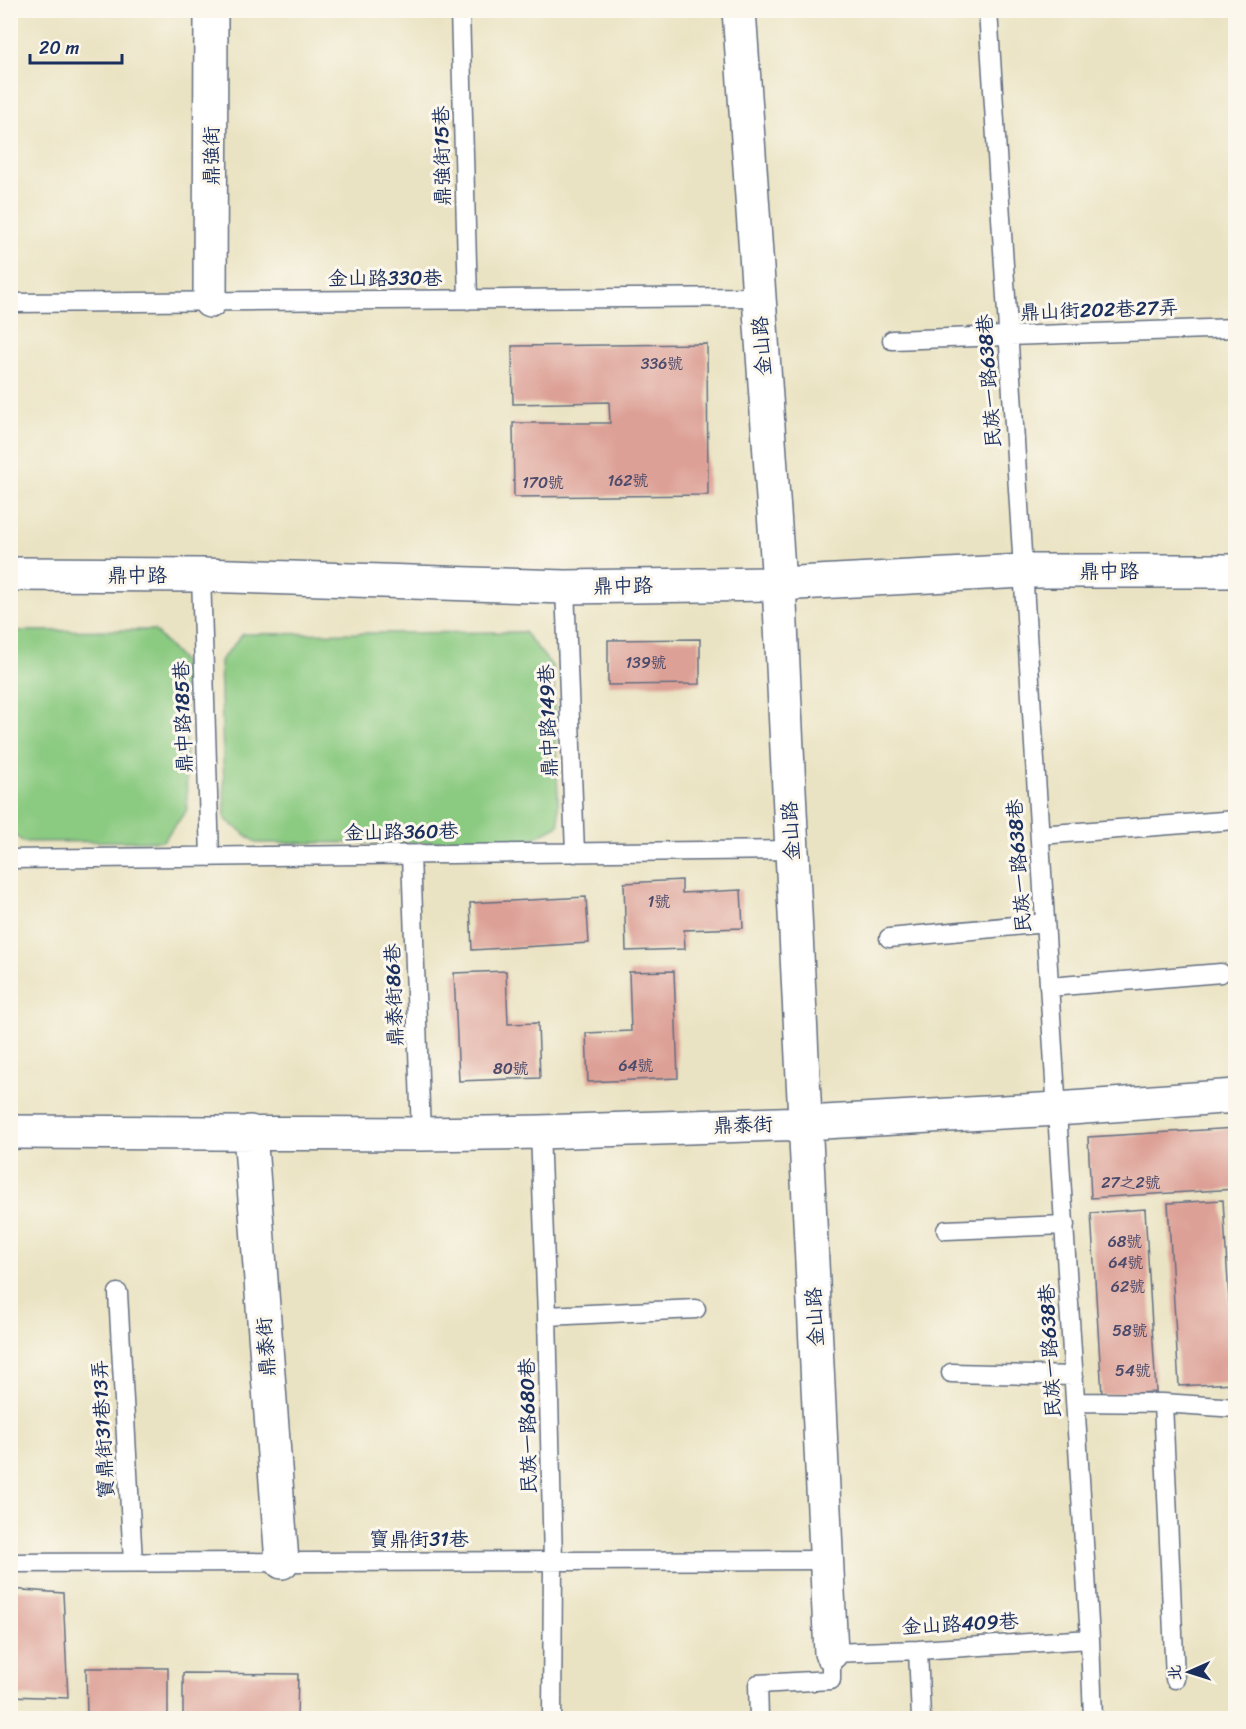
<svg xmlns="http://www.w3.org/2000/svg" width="1246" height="1729" font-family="Sriracha,'LXGW WenKai TC',sans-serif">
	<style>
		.green { fill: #8bca81; stroke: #537c70; stroke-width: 1.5 }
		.building { fill: #dda096 }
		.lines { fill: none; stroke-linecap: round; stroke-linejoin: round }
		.service-casing { stroke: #636e81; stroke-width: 21 }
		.minor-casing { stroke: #636e81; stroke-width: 36 }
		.tertiary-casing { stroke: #636e81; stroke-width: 36 }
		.service { stroke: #fff; stroke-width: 18 }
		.minor { stroke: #fff; stroke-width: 33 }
		.tertiary { stroke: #fff; stroke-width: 33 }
		.labels { text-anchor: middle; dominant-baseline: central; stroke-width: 6; stroke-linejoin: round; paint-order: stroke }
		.number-label { font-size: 16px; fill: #4c4b6c }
		.street-label { font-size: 20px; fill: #1b2f5e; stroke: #fbf7ec }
	</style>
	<rect width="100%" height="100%" fill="#fbf7ec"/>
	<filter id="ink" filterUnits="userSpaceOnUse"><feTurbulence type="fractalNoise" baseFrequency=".0167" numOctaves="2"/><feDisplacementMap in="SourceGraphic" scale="12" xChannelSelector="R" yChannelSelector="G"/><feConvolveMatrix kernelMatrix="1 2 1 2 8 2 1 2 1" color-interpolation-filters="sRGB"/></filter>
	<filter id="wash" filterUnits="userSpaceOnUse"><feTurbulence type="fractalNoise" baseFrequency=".008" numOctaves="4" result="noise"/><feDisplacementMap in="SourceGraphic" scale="24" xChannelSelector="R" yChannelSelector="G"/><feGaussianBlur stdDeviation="1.35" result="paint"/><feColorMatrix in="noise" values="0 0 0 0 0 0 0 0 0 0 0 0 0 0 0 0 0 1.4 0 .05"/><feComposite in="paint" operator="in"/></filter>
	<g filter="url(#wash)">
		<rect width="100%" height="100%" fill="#eae3c3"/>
		<!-- green -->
		<path class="green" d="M154,630L184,663L187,810L163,841L23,842L11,832V633L12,631Z
			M524,632L553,667L559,825L526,842L257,843L225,819L220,661L243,634Z"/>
		<g id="blocks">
			<!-- building -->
			<path class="building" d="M707,344L708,495L514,497L513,423H610L609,402L513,404L512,346Z
				M700,639V684L608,685V640Z
				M682,880V893L741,890L743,928L684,930L685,949L626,951L624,883Z
				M586,897L589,943L472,950L470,903Z
				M506,971L508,1024L538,1023L540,1078L459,1081L454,973Z
				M674,971L678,1078L588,1082L586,1033L631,1031L629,972Z
				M1236,1128V1189L1091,1198L1088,1137Z
				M1223,1200L1234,1383L1179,1386L1168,1203Z
				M1145,1209L1156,1392L1102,1395L1091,1213Z
				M10,1589L63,1593L68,1698L10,1696Z
				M86,1668H168V1718H87Z
				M183,1673L298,1674L297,1718H183Z"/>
		</g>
	</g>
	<g filter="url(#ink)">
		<use href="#blocks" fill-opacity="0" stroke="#636e81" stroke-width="1.5"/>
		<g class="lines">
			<!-- service casing -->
			<g class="service-casing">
				<path id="service" d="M460,10L468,300
					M988,10L1090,1639L1093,1718
					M10,303L759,297
					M892,340L1236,328
					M201,575L210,857
					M565,587L575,853
					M1040,835L1236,820
					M411,855L421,1134
					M10,859L792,850
					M889,938L1045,923
					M1049,987L1221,973
					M540,1132L547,1316L553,1561L552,1718
					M946,1230L1065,1225
					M118,1293L133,1562
					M547,1316L696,1309
					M951,1373L1074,1376
					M1076,1402L1163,1403L1236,1408
					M1163,1403L1175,1679
					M10,1563L827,1560
					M918,1650L921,1718
					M759,1718L758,1684L831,1680V1653L918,1650L1090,1639"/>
			</g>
			<!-- minor casing -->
			<g class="minor-casing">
				<path id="minor" d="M739,10L779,584L831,1653
					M210,301L211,10
					M10,1132L421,1134L540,1132L806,1123L1057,1109L1236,1096
					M250,1132L282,1562"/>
			</g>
			<!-- tertiary casing -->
			<g class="tertiary-casing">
				<path id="tertiary" d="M10,574L201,575L565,587L779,584L1023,571H1236"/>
			</g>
			<!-- service -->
			<use href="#service" class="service"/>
			<!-- minor -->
			<use href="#minor" class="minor"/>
			<!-- tertiary -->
			<use href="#tertiary" class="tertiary"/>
		</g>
	</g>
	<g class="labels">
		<!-- number labels -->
		<g class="number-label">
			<text x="662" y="363">336號</text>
			<text x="628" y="480">162號</text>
			<text x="543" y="482">170號</text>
			<text x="646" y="662">139號</text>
			<text x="659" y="901">1號</text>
			<text x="636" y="1065">64號</text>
			<text x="511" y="1068">80號</text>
			<text x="1131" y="1182">27之2號</text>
			<text x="1125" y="1241">68號</text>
			<text x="1126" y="1262">64號</text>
			<text x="1128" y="1286">62號</text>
			<text x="1130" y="1330">58號</text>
			<text x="1133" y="1370">54號</text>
		</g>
		<!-- street labels -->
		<g class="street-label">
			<text transform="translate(211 156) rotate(-90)">鼎強街</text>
			<text transform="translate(442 156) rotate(-91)">鼎強街15巷</text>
			<text x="385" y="278">金山路330巷</text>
			<text transform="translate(1099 310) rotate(-2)">鼎山街202巷27弄</text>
			<text transform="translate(762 346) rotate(-94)">金山路</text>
			<text transform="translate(989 381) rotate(-94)">民族一路638巷</text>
			<text x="1109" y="571">鼎中路</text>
			<text x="137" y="575">鼎中路</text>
			<text transform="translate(623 586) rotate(-1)">鼎中路</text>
			<text transform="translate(183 717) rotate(-92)">鼎中路185巷</text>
			<text transform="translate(548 721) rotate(-92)">鼎中路149巷</text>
			<text transform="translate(791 831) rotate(-93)">金山路</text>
			<text transform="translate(401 832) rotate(-1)">金山路360巷</text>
			<text transform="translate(1019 866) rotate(-94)">民族一路638巷</text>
			<text transform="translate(394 995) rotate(-92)">鼎泰街86巷</text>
			<text transform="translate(743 1125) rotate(-2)">鼎泰街</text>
			<text transform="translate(815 1317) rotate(-93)">金山路</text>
			<text transform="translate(266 1347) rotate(-94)">鼎泰街</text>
			<text transform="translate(1050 1351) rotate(-93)">民族一路638巷</text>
			<text transform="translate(528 1426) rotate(-91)">民族一路680巷</text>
			<text transform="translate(103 1429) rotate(-93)">寶鼎街31巷13弄</text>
			<text x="419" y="1539">寶鼎街31巷</text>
			<text transform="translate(960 1624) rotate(-3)">金山路409巷</text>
		</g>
	</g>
	<!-- margin -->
	<rect width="1246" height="1729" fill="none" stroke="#fbf7ec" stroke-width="36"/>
	<!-- north arrow -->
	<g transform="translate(1189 1672) rotate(267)" stroke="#fbf7ec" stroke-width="4.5" paint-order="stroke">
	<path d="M0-4.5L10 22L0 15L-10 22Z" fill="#1b2f5e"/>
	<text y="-9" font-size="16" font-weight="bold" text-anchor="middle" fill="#1b2f5e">北</text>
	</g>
	<!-- scale -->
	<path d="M30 54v9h92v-9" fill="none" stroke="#1b2f5e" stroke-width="3"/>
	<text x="39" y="54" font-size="18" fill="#1b2f5e" stroke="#fbf7ec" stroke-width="4.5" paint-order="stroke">20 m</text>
</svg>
